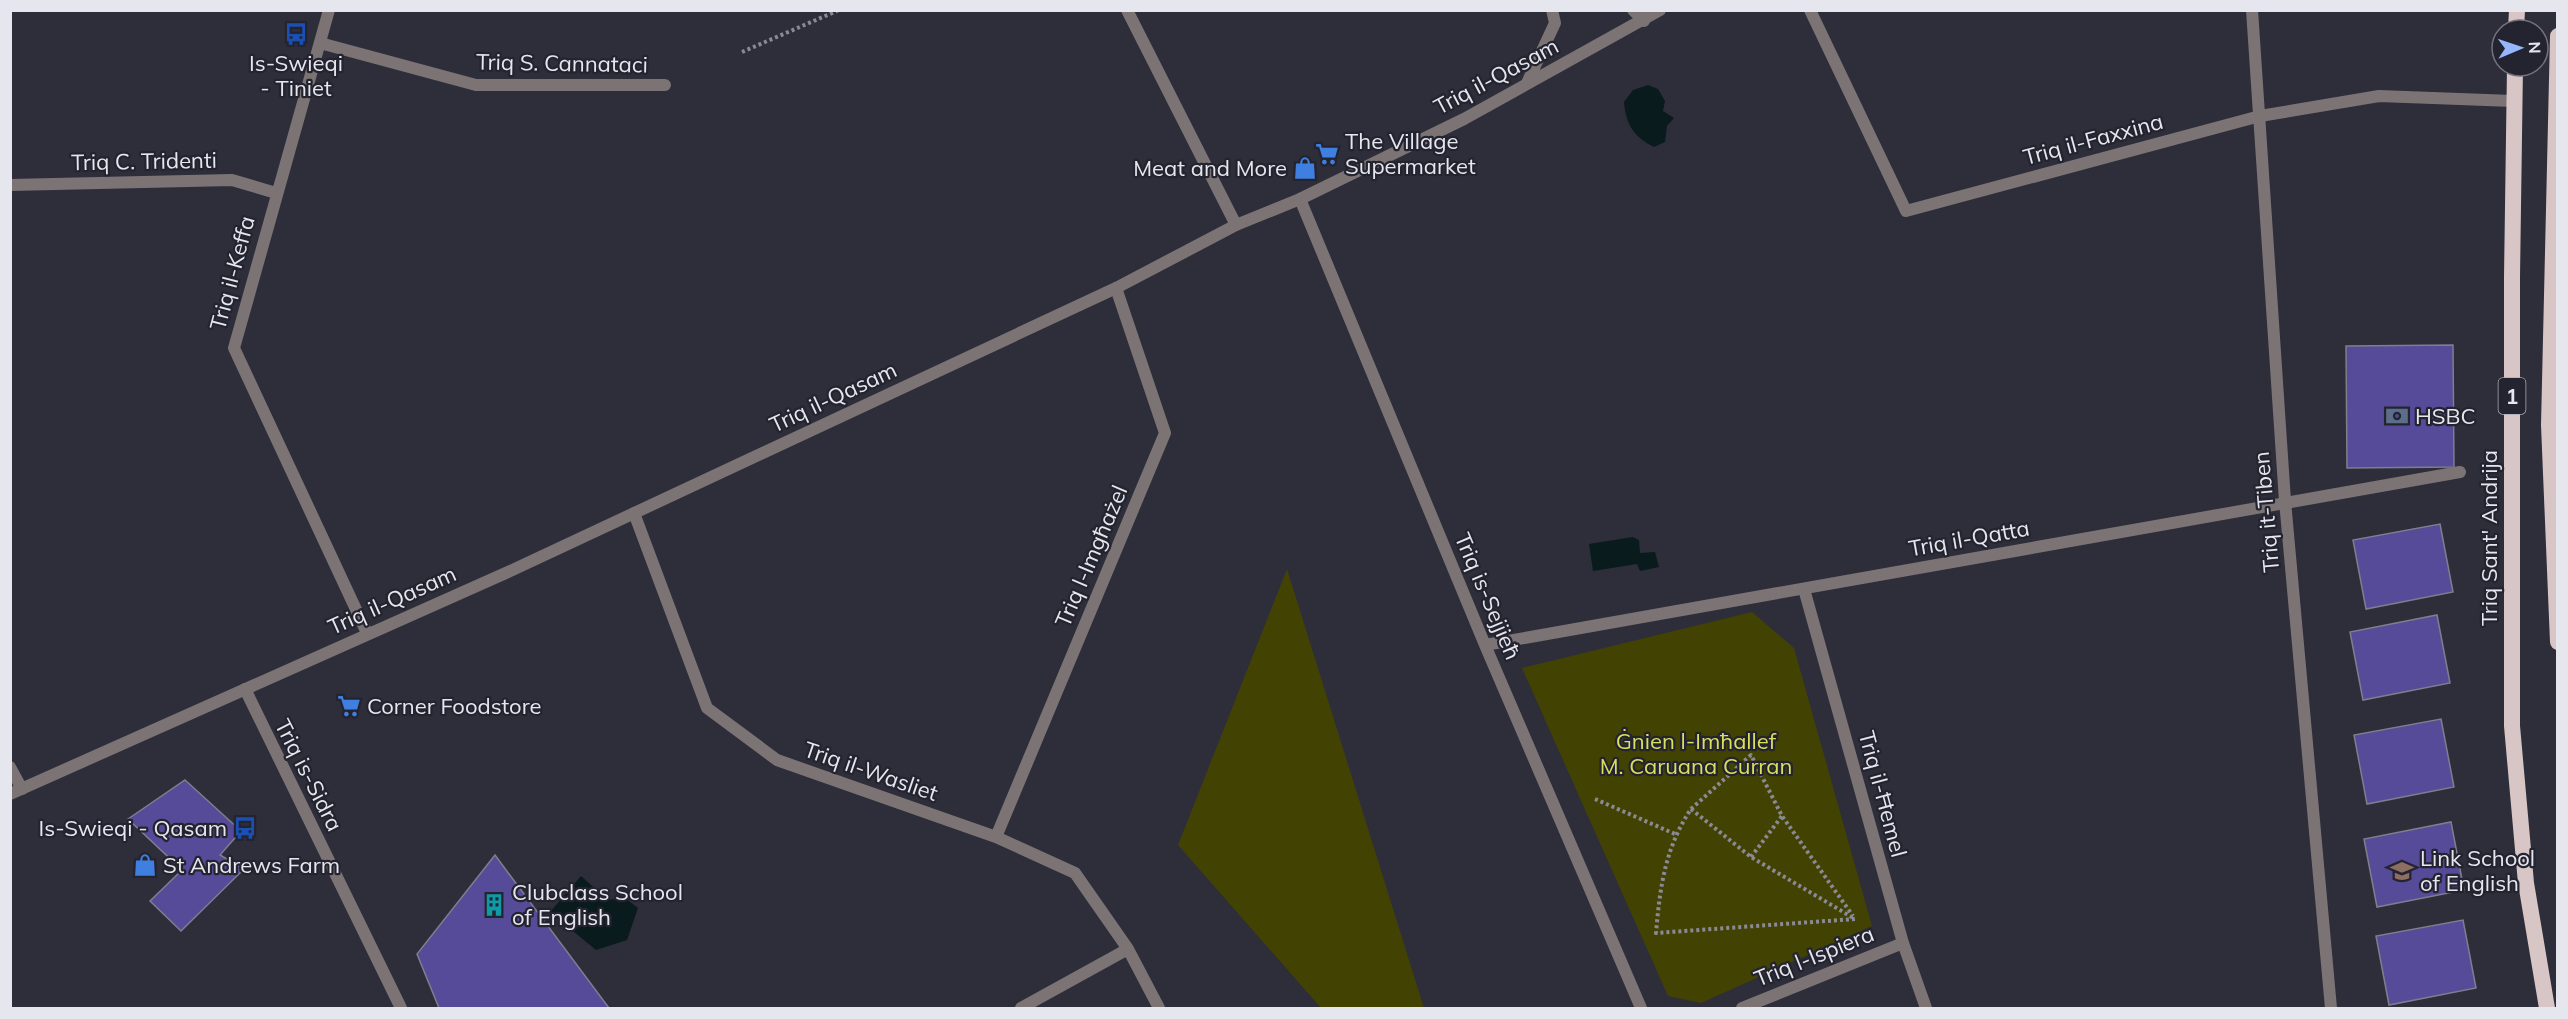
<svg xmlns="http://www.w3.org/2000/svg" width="2568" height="1019" font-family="Mulish,sans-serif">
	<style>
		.green { fill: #424303 }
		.water { fill: #091b1c }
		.building { fill: #554b99; stroke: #7e7e8d; stroke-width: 1.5 }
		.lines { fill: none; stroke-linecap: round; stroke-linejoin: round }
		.path { stroke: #8a8994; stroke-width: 4; stroke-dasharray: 3 3; stroke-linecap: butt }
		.minor { stroke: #7c7474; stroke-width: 12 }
		.tertiary { stroke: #7c7474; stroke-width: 12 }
		.trunk { stroke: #d8c6c6; stroke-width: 16 }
		.labels { text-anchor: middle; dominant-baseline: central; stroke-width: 4.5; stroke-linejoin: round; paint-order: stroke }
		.shield { fill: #242430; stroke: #acacb6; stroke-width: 1.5 }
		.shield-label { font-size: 21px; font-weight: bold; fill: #e6e6ef }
		.poi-label { font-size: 22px; fill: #e6e6ef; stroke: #242430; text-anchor: start }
		.street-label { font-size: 22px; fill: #e6e6ef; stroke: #242430 }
		.park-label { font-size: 22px; fill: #dadf5e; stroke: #242430 }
	</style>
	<rect width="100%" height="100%" fill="#2e2d3a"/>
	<!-- green -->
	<path class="green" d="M1287,569L1424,1008H1321L1178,845Z
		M1752,612L1794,648L1872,926L1701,1003L1668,996L1522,668Z"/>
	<!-- water -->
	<path class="water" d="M1648,85L1658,89L1665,101L1663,111L1674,118L1667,126L1665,142L1654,147C1634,137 1626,125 1624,102L1633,90Z
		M1633,537L1639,540L1640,553L1655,552L1659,567L1640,571L1637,564L1593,571L1589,544Z
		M581,876L608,900L625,898L638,908L627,940L596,950L550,912Z"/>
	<!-- building -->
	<path class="building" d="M2453,345L2454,467L2347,468L2346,346Z
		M2440,524L2453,592L2366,609L2353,540Z
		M2437,615L2450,683L2363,700L2350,632Z
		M2441,719L2454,787L2367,804L2354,735Z
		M185,780L241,831L220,855L244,869L181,931L150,901L182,870L128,819Z
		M2451,822L2464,890L2377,907L2364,839Z
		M495,855L609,1008H439L417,954Z
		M2463,920L2476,988L2389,1005L2376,936Z"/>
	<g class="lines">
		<!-- path -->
		<path class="path" d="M742,52L839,10
			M1595,799L1675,834
			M1691,809L1751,857L1855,919L1656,933C1660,887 1665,848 1691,809Z
			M1691,809L1751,755L1782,816L1853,916
			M1751,857L1782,816"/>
		<!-- minor -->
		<path class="minor" d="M329,10L234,348L367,633
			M1127,10L1236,225
			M1633,10L1644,21
			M1810,10L1906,211L2260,116L2379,96L2513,101
			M2252,10L2285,501L2331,1008
			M320,43L476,85H665
			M1528,81L1555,23L1552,10
			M10,185L232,180L276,193
			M1300,199L1485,645L1641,1008
			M634,513L707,708L777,760L996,837L1075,873L1128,949L1159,1008
			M1804,589L1903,943L1926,1008
			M1485,645L2460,472
			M245,689L401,1008
			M10,767L22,789
			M996,837L1165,433L1116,288
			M1021,1008L1128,949
			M1742,1008L1903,943"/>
		<!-- tertiary -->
		<path class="tertiary" d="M10,794L508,572L1116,288L1236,225L1300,199L1464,119L1660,10"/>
		<!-- trunk -->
		<path class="trunk" d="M2516,30L2517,10
			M2558,36L2549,425L2558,642
			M2515,66L2512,277V726L2526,883L2547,1008"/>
	</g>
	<!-- icons -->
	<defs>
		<g id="bus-bare" transform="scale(1.8)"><path d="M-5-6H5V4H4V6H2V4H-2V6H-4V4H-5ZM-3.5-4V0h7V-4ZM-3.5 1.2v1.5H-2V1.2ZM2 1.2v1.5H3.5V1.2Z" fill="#1a4fb4" stroke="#242430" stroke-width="2.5" paint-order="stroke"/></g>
		<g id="supermarket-bare" transform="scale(1.8)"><path d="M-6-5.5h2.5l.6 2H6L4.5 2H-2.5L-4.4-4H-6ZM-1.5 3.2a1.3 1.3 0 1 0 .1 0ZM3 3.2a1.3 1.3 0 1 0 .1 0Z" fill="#3f7fe0" stroke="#242430" stroke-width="2.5" paint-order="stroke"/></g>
		<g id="shop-bare" transform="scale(1.8)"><path d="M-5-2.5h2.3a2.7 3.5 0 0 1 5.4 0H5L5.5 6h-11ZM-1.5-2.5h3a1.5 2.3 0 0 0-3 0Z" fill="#3f7fe0" stroke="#242430" stroke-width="2.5" paint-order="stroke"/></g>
		<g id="bank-bare" transform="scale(1.8)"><path d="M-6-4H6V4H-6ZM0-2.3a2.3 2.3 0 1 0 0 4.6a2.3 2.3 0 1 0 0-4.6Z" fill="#5c6f8a" stroke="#242430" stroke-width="2.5" paint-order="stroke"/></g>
		<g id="school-bare" transform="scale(1.8)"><path d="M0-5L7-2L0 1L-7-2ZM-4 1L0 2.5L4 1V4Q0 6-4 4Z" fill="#8d6e63" stroke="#242430" stroke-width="2.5" paint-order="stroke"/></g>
		<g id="building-bare" transform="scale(1.8)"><path d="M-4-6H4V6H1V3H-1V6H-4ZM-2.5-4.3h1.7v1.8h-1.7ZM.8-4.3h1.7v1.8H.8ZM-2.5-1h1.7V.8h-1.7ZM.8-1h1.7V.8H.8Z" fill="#0f9aa8" stroke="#242430" stroke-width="2.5" paint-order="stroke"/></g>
	</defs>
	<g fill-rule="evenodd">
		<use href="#bus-bare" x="296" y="34"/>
		<use href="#supermarket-bare" x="1327" y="154"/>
		<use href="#shop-bare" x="1305" y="168"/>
		<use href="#bank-bare" x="2397" y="416"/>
		<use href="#supermarket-bare" x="349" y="706"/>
		<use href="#bus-bare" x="245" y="828"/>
		<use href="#shop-bare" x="145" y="865"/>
		<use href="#school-bare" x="2402" y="871"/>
		<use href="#building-bare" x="494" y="905"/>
	</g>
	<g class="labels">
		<!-- shield labels -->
		<rect class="shield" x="2498.5" y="378" width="27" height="36" rx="4.5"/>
		<g class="shield-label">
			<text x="2512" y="396">1</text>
		</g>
		<!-- poi labels -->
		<g class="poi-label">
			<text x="296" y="63" text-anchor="middle">Is-Swieqi<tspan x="296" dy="25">- Tiniet</tspan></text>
			<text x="1345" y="141">The Village<tspan x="1345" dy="25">Supermarket</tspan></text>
			<text x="1287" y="168" text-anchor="end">Meat and More</text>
			<text x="2415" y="416">HSBC</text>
			<text x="367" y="706">Corner Foodstore</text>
			<text x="227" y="828" text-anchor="end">Is-Swieqi - Qasam</text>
			<text x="2420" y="858">Link School<tspan x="2420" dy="25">of English</tspan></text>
			<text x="163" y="865">St Andrews Farm</text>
			<text x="512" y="892">Clubclass School<tspan x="512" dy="25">of English</tspan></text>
		</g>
		<!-- street labels -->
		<g class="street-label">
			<text transform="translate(562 63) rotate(1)">Triq S. Cannataci</text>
			<text transform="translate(1496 76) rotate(-28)">Triq il-Qasam</text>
			<text transform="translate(2093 139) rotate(-15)">Triq il-Faxxina</text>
			<text transform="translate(144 161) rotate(-1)">Triq C. Tridenti</text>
			<text transform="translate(232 273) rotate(-75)">Triq il-Keffa</text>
			<text transform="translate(833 397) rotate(-25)">Triq il-Qasam</text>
			<text transform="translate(2266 512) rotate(-95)">Triq it-Tiben</text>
			<text transform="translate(1969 538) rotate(-10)">Triq il-Qatta</text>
			<text transform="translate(2489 538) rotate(-90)">Triq Sant' Andrija</text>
			<text transform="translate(1091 556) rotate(-67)">Triq l-Imgħażel</text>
			<text transform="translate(1488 596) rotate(67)">Triq is-Sejjieħ</text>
			<text transform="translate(392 600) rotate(-24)">Triq il-Qasam</text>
			<text transform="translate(871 771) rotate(19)">Triq il-Wasliet</text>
			<text transform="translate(309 775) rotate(63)">Triq is-Sidra</text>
			<text transform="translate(1883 794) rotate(75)">Triq il-Ħemel</text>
			<text transform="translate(1814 956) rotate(-22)">Triq l-Ispiera</text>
		</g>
		<!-- park labels -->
		<g class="park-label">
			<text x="1696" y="741">Ġnien l-Imħallef<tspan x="1696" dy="25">M. Caruana Curran</tspan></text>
		</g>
	</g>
	<!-- border -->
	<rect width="2568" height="1019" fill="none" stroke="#e6e6ef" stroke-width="24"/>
	<!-- north arrow -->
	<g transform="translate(2520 48) rotate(88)"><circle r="28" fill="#242430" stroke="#72727c" stroke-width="1.5"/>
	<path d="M0-4.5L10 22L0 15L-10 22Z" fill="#96b6fd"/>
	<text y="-9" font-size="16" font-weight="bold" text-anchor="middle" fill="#e6e6ef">N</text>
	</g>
</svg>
